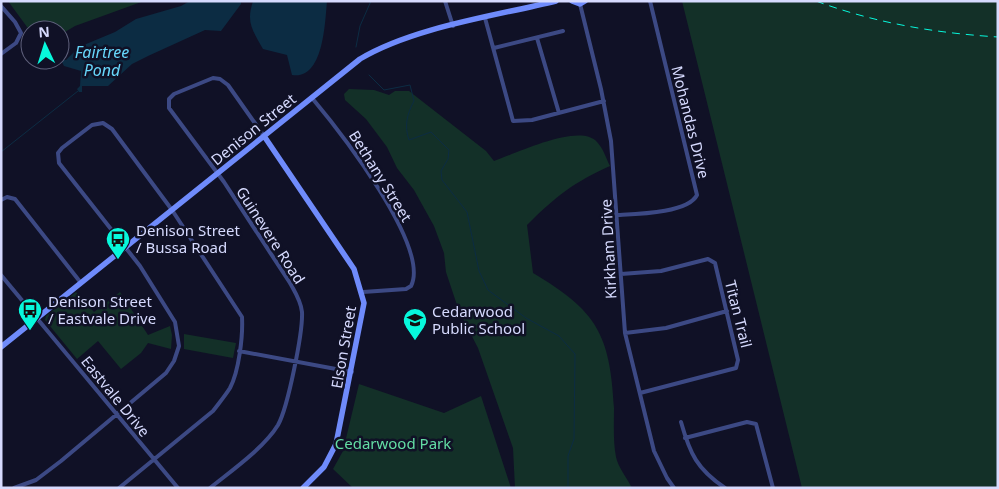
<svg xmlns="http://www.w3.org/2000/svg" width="999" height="489" font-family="'Noto Sans',sans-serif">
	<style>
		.green { fill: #133028 }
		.water { fill: #0c2c43 }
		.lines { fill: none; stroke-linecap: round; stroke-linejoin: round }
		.stream { stroke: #0c2c43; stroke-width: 1 }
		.street { stroke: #3c4984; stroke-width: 4 }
		.secondary { stroke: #6f8bfb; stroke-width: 5.5 }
		.rail { stroke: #07f8dc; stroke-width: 1; stroke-dasharray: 8 6; stroke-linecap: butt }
		.labels { text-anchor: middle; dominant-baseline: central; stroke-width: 5; stroke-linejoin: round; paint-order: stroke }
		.street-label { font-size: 15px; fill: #d6dafe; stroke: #101126 }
		.poi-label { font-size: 15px; fill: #d6dafe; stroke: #101126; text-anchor: start }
		.park-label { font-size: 15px; fill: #63dda4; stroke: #101126 }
		.water-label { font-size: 16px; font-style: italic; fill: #67d7fb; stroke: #101126 }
	</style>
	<rect width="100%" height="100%" fill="#101126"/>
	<!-- green -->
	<path class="green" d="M8,1H144L75,26L60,35V30L30,31Z
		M682,1H998V488H802Z
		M349,89L374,90L389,95L395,91H409L486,151L494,161C515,154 580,122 597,142C603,148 606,158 610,166C574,182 555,197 527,225L533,273C597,311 610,334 614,408C614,423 613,442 616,457C618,467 627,478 632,488H515L513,448L478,348L459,311L446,272L444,253L434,226L414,190L397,168L387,147L366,119L345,100L344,94Z
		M76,292L94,312L120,292L148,335L170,326L172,335L171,349L148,343L141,353L121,369L98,341L77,359L45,320L46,316Z
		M184,334L236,343L233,358L184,349Z
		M359,384L444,413L481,396L511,488H353L333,469L343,451Z"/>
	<!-- water -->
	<path class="water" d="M190,1H241V4L221,31L205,30L148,56L132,64L108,86H82V92H79L77,89L80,86L81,71L64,66L61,60H66L79,47L115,32L136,19L181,6Z
		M253,1H327C325,22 324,80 292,75L287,55L263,49C252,29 246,23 253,1Z"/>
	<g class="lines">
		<!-- stream -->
		<path class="stream" d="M356,47L360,26L371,1
			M369,75L384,90L410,85L414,101C407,114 404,126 409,140L431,132L449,150L448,159L441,171L442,180L467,212L479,271L488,290L526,318L559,336L575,354L574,439L568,456V488
			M1,152L78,91"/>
		<!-- street -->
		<path class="street" d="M445,1L453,26
			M580,4L601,89L611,141L625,333L654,451L667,478L674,488
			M1,6L15,22L21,33L16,43L1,54
			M485,18L513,121L532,120L604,101
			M537,38L559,113
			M494,48L563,31
			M312,98C338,129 431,247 411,286L406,289L363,292
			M1,200L7,197L15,199L81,283
			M618,215C637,214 688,213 697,195L650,1
			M621,274L661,271L708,259L715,263L738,360L736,368L640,393
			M1,275L178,488
			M625,333L666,328L727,311
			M239,351L352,372
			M681,422C690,454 697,469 725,488
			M685,438L747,422L756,424L773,488
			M14,488L36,480L61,461L166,373L174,361L179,346L175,322L140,266L59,163L58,153L62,148L92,125L103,123L112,129L172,210L242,317C243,336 239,371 230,388C225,396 219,403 213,411L119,488
			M210,488C231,471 264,448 278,425C288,407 303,332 302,312C301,301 295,292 290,283L224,182L169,108V99L174,94L213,78L220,79L228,85L264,136"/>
		<!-- secondary -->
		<path class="secondary" d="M572,1L580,4L585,1
			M264,136L354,269L364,303L336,444L324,467L303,488
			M1,347L360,59C414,27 495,16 556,1"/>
		<!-- rail -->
		<path class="rail" d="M816,1C875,23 935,33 998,37"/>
	</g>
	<!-- icons -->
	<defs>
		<g id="bus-pin" transform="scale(1.25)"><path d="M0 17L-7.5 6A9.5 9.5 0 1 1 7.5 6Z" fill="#07f8dc" stroke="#101126"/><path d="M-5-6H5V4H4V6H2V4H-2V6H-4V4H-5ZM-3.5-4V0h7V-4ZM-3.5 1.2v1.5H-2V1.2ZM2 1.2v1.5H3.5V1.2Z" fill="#111"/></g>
		<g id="school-pin" transform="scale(1.25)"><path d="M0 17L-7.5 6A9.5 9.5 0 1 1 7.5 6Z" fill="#07f8dc" stroke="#101126"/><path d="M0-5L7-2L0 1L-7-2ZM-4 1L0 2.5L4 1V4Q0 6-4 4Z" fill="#111"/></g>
	</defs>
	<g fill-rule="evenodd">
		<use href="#bus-pin" x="118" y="239"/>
		<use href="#bus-pin" x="30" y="310"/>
		<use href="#school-pin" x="415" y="320"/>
	</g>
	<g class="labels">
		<!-- street labels -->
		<g class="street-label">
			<text transform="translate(691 122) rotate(76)">Mohandas Drive</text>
			<text transform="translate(253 129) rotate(-39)">Denison Street</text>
			<text transform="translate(381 176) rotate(58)">Bethany Street</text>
			<text transform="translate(271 235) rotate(57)">Guinevere Road</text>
			<text transform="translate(608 249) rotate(-93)">Kirkham Drive</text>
			<text transform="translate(739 314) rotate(76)">Titan Trail</text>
			<text transform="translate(343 347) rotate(-80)">Elson Street</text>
			<text transform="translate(116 396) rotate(51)">Eastvale Drive</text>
		</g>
		<!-- poi labels -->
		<g class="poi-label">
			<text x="136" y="230">Denison Street<tspan x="136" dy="17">/ Bussa Road</tspan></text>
			<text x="48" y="301">Denison Street<tspan x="48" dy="17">/ Eastvale Drive</tspan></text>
			<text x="432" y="311">Cedarwood<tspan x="432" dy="17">Public School</tspan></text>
		</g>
		<!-- park labels -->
		<g class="park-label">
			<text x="393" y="443">Cedarwood Park</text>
		</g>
		<!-- water labels -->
		<g class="water-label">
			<text x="102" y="52">Fairtree<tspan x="102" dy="18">Pond</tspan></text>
		</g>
	</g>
	<!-- border -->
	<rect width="999" height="489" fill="none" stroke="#d6dafe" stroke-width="5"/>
	<!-- north arrow -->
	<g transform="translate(45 45) rotate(356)"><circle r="24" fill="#101126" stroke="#5f617c"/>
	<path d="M0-4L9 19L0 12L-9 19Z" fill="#07f8dc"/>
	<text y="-8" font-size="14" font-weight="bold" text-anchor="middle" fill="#d6dafe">N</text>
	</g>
</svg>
